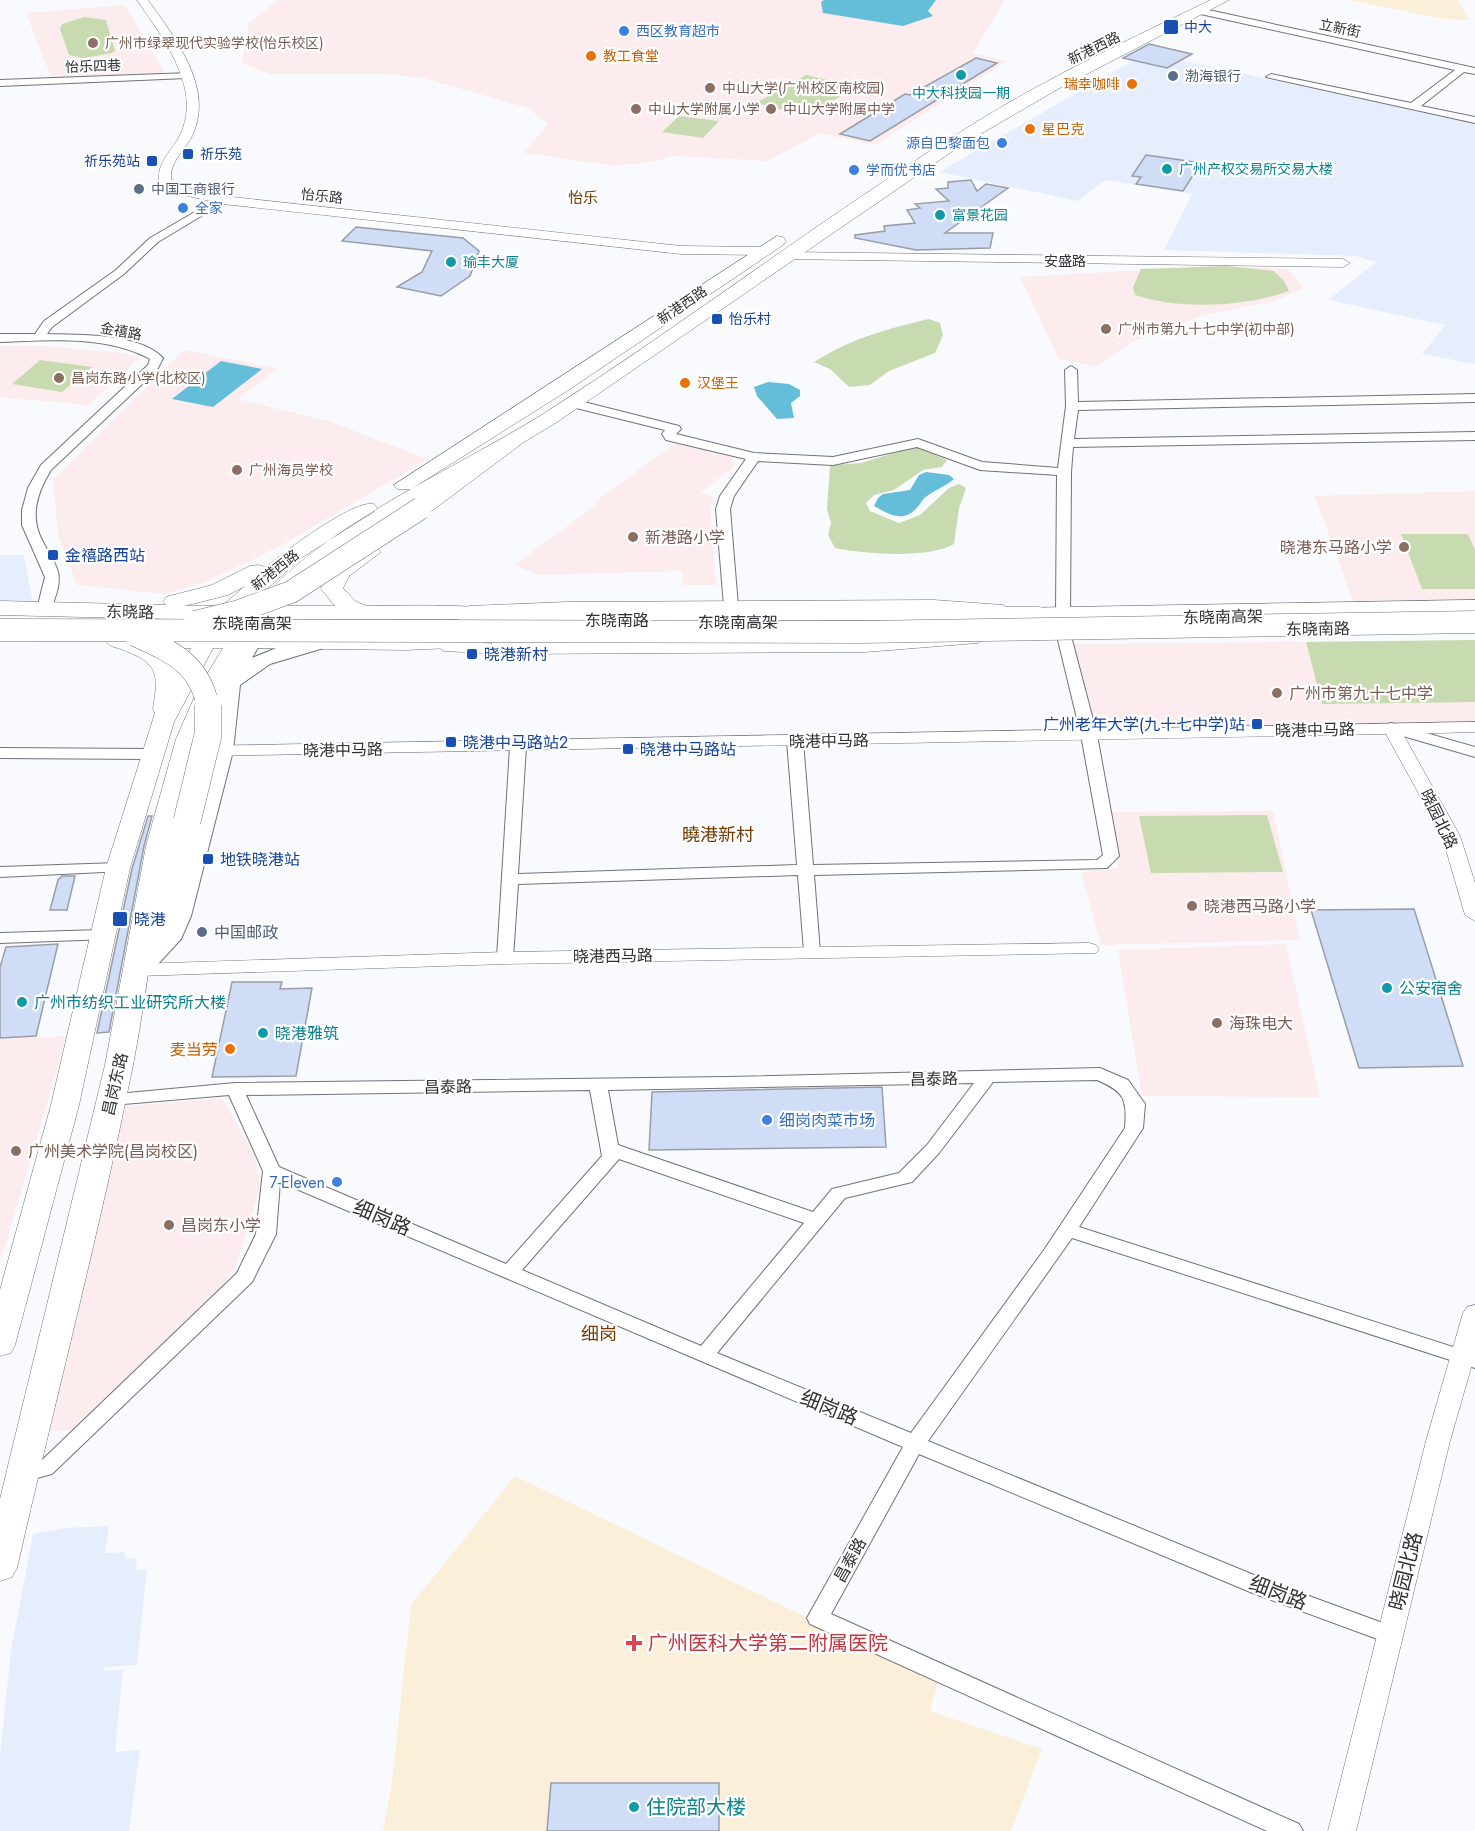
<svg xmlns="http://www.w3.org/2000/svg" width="1475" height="1831" font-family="Jost,'Noto Sans SC',sans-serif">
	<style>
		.built { fill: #e6eefe }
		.education { fill: #fcecee }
		.medical { fill: #fbefda }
		.green { fill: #c8dbb0 }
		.water { fill: #64bed9 }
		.building { fill: #d0ddf6; stroke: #999da6; stroke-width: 1.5 }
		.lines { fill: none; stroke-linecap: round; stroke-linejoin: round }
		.minor-casing { stroke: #6f737b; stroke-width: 2 }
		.tertiary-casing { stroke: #6f737b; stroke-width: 1 }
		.secondary-casing { stroke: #6f737b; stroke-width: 2 }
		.primary-casing { stroke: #6f737b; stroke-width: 1 }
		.trunk-casing { stroke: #6f737b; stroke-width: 1 }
		.minor { fill: #fff; fill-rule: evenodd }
		.tertiary { fill: #fff; fill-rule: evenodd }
		.secondary { fill: #fff; fill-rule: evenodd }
		.primary { fill: #fff; fill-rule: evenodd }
		.trunk { fill: #fff; fill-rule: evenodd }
		.trunk-bridge-far1-casing { stroke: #6f737b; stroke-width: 23; stroke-linecap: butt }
		.trunk-bridge-casing { stroke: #6f737b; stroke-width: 28; stroke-linecap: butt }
		.trunk-bridge-far1 { stroke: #fff; stroke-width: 22 }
		.trunk-bridge { stroke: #fff; stroke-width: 27 }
		.transit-dot { fill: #1a4fb4; stroke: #fff; stroke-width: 2 }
		.shop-dot { fill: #3f7fe0; stroke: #fff; stroke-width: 2 }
		.education-dot { fill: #8d6e63; stroke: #fff; stroke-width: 2 }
		.food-dot { fill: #e8710a; stroke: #fff; stroke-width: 2 }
		.culture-dot { fill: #0f9aa8; stroke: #fff; stroke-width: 2 }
		.service-dot { fill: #5c6f8a; stroke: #fff; stroke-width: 2 }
		.health-dot { fill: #e0444e; stroke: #fff; stroke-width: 2 }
		.labels { text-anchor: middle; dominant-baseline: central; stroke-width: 4.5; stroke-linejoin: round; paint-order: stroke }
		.far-transit-label { font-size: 14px; fill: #164399; stroke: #fff; text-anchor: start }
		.far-street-label { font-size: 14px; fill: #2f3134; stroke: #fff }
		.far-shop-label { font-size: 14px; fill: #366cbe; stroke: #fff; text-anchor: start }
		.far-education-label { font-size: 14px; fill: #785e54; stroke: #fff; text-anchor: start }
		.far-food-label { font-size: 14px; fill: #c56008; stroke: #fff; text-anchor: start }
		.far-service-label { font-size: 14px; fill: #4e5e75; stroke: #fff; text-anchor: start }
		.far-culture-label { font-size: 14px; fill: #0d838f; stroke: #fff; text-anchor: start }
		.far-neighbourhood-label { font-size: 15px; fill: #723a00; stroke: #fff }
		.education-label { font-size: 16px; fill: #785e54; stroke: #fff; text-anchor: start }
		.transit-label { font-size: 16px; fill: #164399; stroke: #fff; text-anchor: start }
		.street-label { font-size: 16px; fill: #2f3134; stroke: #fff }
		.service-label { font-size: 16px; fill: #4e5e75; stroke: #fff; text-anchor: start }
		.culture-label { font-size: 16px; fill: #0d838f; stroke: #fff; text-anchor: start }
		.food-label { font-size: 16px; fill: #c56008; stroke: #fff; text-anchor: end }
		.shop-label { font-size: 16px; fill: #366cbe; stroke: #fff; text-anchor: start }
		.neighbourhood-label { font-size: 18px; fill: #723a00; stroke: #fff }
		.near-street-label { font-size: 20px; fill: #2f3134; stroke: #fff }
		.near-health-label { font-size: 20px; fill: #be3a42; stroke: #fff; text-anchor: start }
		.near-culture-label { font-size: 20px; fill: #0d838f; stroke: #fff; text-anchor: start }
	</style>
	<rect width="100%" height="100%" fill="#f9fafe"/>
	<!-- built -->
	<path class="built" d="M1146,53L1475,123V364L1422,354L1445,325L1328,300L1376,262L1355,256L1164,250L1192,194L1105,180L1078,201L939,172Z
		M0,555H24L33,603L0,602Z
		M109,1526L105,1553L125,1552L126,1559L137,1558L136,1570L147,1569L137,1665L105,1667L104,1671L123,1670L115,1752L140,1750L129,1831H0V1757L11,1650L33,1534L66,1528Z"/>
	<!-- education -->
	<path class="education" d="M278,0H1005L973,53L1007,61L875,145L820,133L768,161L672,156L657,161L615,166L524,153L548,124L528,108L423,78L384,74H270L242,63L249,23Z
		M125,5L165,73L52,79L26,13Z
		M1215,266L1288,269L1304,288L1275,301L1201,316L1132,342L1096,367L1059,359L1020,277Z
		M0,346H45L124,353L139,358L88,405L0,397Z
		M184,350L278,368L238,399L331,422L428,459L282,545L204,583L164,594L77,585L58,534L53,480Z
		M677,442L731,457L735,466L701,492L715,498L710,508L716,585H683L682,571L538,575L515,565L597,504L593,503Z
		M1475,491V599L1353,601L1315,496Z
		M1475,640V727L1089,735L1067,644Z
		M1273,811L1300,940L1101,945L1081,872L1118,868L1110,812Z
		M1286,944L1320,1097L1142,1096L1118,950Z
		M67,1036L0,1263V1039Z
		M222,1098L255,1156L261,1185L236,1266L214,1297L75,1430L41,1431L117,1107Z"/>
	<!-- medical -->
	<path class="medical" d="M1349,0H1457L1470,20L1443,19Z
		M515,1476L938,1681L930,1711L1042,1749L1011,1831H383L392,1782L411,1605Z"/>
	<!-- green -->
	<path class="green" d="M84,17L106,20L115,51L112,53L84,58L69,55L60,29L62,24Z
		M806,75L857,87L806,116L756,103Z
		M679,116L719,121L703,138L662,132Z
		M1227,266L1274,271L1284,281L1289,291C1245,307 1180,310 1135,295L1133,287L1141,269Z
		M929,319L940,323L943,335L935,353L889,371L870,385L849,387L830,369L814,362C852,338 887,329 929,319Z
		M40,360L92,367L62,392L12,384Z
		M910,448H920L947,460L942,467L923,470L894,490L874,495L866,503L870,511L899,523L920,515L949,488L959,484L966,488L959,508L954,544C928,559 865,554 835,548L828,535L831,523L827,509L830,465L861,463Z
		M1401,534H1468L1475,550V589H1422Z
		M1475,640V702L1322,704L1306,642Z
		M1267,815L1283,872L1151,873L1139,816Z"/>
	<!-- water -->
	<path class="water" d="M824,0H936L928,11L933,16L903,26L823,13L821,2Z
		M221,361L262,369L213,407L172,399Z
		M768,382L789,384L800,390V396L791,403L794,418L777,419L757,396L754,387Z
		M926,472L949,475L954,479C946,487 928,492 922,501C908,522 896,519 874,506L878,498L883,494L910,490L919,475Z"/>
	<!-- building -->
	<path class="building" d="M1149,44L1192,54L1167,68L1123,58Z
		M976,58L997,63L870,141L840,134L905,94L910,95Z
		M1146,155L1181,160L1201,163L1183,191L1136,184L1141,177L1132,176Z
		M971,180L977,191L986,184L1008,188L945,233H993L990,248L916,250L855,238V235L885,231L884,226L915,223L907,210L920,208L915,204L949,201L936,189L948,188V182Z
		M356,227L463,238L479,251L470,276L441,296L397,287L422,272L432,251L342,241Z
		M148,816H152L144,846L109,1032L97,1033L132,869Z
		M62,876H75L67,910H50L58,880Z
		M1414,909L1463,1066L1359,1068L1311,910Z
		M58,944L36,1036L0,1038V967L6,947Z
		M232,982H282L280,989L312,988L296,1076L212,1077Z
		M882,1087L886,1147L649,1150L652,1092Z
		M551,1783H719V1831H547Z"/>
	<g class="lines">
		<!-- minor casing -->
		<g class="minor-casing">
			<path id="minor" d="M1199,8L1475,68V74L1464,72L1421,106L1475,117V123L1266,77L1271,74L1411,103L1455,70L1196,13L1194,11Z
				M190,73V77L187,78L0,86V80Z
				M219,198L228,200L158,242L124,274L52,327L47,334C80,335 139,333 163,358L157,370L51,470C37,493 29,517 43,542C48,552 55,561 58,572C61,584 55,598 51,609L49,612H39L37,609L45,577L22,525V510L28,488L41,465L148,365L150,359C107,335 49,340 0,342V334H35L44,321L116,270L150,238Z
				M1071,366L1077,370L1078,402L1475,394V402L1078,410L1074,439L1475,432V440L1073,447L1071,472L1070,614L1063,618L1056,614L1057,475L980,470L917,447L833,465L758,461L734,496L730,509L738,606L731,610L724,606L716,509L720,496L746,459L666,440L662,434L665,430L568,406L566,403L572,399L679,426L681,429L676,434L754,453L833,457L918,439L982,462L1058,468L1066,406L1065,370Z
				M1064,632L1071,636L1097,735L1119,856L1107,868L814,875L820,952L812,957L804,952L798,875L518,884L513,958L505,963L497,958L510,747L518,742L526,747L518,874L797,865L787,741L795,736L803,741L813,865L1097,860L1103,855L1081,735L1057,636Z
				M1391,723L1475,747V757L1386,731L1383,728L1386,725Z
				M0,748L150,749L158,754L150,759L0,758Z
				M118,863L126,868L124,871L0,877V867Z
				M102,930L110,935L108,939L0,943V933Z
				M1100,1068L1128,1080L1145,1104L1143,1128L1079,1227L1475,1354V1368L1072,1238L928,1441L1271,1582L1399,1629L1402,1635L1399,1641L1391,1644L1255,1594L919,1454L831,1614L1299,1824L1303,1831H1267L810,1624L807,1618L903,1447L280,1182L276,1234L252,1282L52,1474L22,1482L15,1479L12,1474L15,1469L39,1463L237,1273L256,1234L263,1171L229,1095L112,1105L106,1103L103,1099L106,1095L235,1083L728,1077ZM1097,1080C1125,1092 1127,1099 1125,1128L1044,1250L911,1433L717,1353L845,1198L912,1182L939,1153L993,1082ZM974,1083L927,1145L899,1173L832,1189L813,1212L618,1145L608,1090ZM590,1090L602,1156L506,1264L279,1167L246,1095ZM619,1159L804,1223L701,1346L522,1270Z"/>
		</g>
		<!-- tertiary casing -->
		<g class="tertiary-casing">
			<path id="tertiary" d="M137,0H148C174,37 214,86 193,134C186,150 170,160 171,179L180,186L223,196L681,246L762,247L769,251L762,255L681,254L223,204L170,192L159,180C158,160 172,151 180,135C203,88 162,37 137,0Z
				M787,252L1343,259L1350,263L1343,267L782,259V253Z
				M934,600L1003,605L1011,610L1003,615L934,610L567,612L469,616L461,611L469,606L567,602Z
				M972,634L978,635L980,639L978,643L865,652L502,654L444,651L436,646L444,641L502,644L865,642Z
				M1475,722V732L1403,734L1460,836L1475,883V921L1465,915L1442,836L1386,734L206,756L197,751L206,746Z
				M1089,943L1096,945L1099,949L1096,953L505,964L137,976L130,974L127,970L130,966L137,964L505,952Z
				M1475,1305V1354L1450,1441L1356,1831H1328L1426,1441L1463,1313L1467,1307Z"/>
		</g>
		<!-- secondary casing -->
		<g class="secondary-casing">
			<path id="secondary" d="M263,615L273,621L252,658L279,647L320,637L330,643L327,647L270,664L240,685L233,751L191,916L181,939L158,964H142L139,959L162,932L169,916L213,751L219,687L227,666L253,621Z"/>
		</g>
		<!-- primary casing -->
		<g class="primary-casing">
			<path id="primary" d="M1211,0H1229L1058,89L960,146L557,422L348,548L310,578L280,606H335L321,589C327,568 350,551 370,546L377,548L381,552L349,576L343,588L355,601L366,606C395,606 494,602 514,615L710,613L718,615L721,620L718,625L486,629L478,627L476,621L451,619H268L255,635L405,636L474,633L482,635L485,640L482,645L474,647L405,650L245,648C228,678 212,706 200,738C160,842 154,957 133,1065C99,1234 55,1400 17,1568L12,1577L0,1581V1499L105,1065L146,846L176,739L198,689L223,648H213L174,722L130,868L79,1105L15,1345L11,1353L0,1356V1290L51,1105L106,868L155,713L153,709C159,672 158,663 121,649C114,647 109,646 105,640L108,635L116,633L132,638L141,634L199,635L211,620L0,615V601L166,605L163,602L166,597L212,585L250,566L258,565L266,567C284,552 354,499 374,504L377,508L374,512L301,558L248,606H256C322,525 454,470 543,414C691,320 829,212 978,121C1053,75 1132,38 1211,0ZM245,586L222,606H184L228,595ZM233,619H245L232,635H222ZM155,648H191L178,672L168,657Z
				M777,236L783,237L786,241L783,245L570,389L411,489H397L394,485Z
				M1475,600V614L1017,622L1009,620L1006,615L1009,610L1017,608Z"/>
		</g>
		<!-- trunk casing -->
		<g class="trunk-casing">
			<path id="trunk" d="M513,435L520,437L523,441L520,445L429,513H413L410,508L413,503L506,437Z
				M518,607H1039L1047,609L1051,614L1047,619L1039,621L510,619L506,614L510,609Z
				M503,635H655L663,637L667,642L663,647L655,649L495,647L491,642L495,637Z
				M187,813L196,816L200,821L170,940L147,976L137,978L127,976L123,970L142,940L174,821L178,816Z"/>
		</g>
		<!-- minor -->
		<use href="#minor" class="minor"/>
		<!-- tertiary -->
		<use href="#tertiary" class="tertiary"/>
		<!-- secondary -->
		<use href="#secondary" class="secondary"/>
		<!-- primary -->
		<use href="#primary" class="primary"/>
		<!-- trunk -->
		<use href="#trunk" class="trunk"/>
		<!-- trunk-bridge-far1 casing -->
		<g class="trunk-bridge-far1-casing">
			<path id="trunk-bridge-far1" d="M195,622L236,612L291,592L421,508
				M0,630L861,632L1475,622
				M135,635C172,652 199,663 208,706"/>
		</g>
		<!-- trunk-bridge casing -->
		<g class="trunk-bridge-casing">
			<path id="trunk-bridge" d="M187,821L208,735V705"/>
		</g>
		<!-- trunk-bridge-far1 -->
		<use href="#trunk-bridge-far1" class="trunk-bridge-far1"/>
		<!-- trunk-bridge -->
		<use href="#trunk-bridge" class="trunk-bridge"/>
	</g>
	<!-- markers -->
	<g class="transit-dot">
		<rect x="1163" y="19" width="16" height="16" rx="3"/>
		<rect x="182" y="148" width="12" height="12" rx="3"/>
		<rect x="146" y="155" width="12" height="12" rx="3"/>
		<rect x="711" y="313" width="12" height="12" rx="3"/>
		<rect x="47" y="549" width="12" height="12" rx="3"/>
		<rect x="466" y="648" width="12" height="12" rx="3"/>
		<rect x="1251" y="718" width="12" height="12" rx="3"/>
		<rect x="445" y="736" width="12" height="12" rx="3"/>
		<rect x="622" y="743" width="12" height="12" rx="3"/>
		<rect x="202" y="853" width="12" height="12" rx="3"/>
		<rect x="112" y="911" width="16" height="16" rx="3"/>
	</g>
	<g class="shop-dot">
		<circle cx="624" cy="31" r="6"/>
		<circle cx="1002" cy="143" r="6"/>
		<circle cx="854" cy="170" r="6"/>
		<circle cx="183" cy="208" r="6"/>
		<circle cx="767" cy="1120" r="6"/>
		<circle cx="337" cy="1182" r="6"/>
	</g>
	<g class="education-dot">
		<circle cx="93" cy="43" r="6"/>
		<circle cx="710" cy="88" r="6"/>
		<circle cx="636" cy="109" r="6"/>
		<circle cx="771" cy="109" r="6"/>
		<circle cx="1106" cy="329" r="6"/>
		<circle cx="59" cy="378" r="6"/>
		<circle cx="237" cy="470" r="6"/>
		<circle cx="633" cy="537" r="6"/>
		<circle cx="1404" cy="547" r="6"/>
		<circle cx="1277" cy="693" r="6"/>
		<circle cx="1192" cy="906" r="6"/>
		<circle cx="1217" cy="1023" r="6"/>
		<circle cx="16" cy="1151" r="6"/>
		<circle cx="169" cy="1225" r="6"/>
	</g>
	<g class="food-dot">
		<circle cx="591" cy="56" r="6"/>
		<circle cx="1132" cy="84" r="6"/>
		<circle cx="1030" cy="129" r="6"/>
		<circle cx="685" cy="383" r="6"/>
		<circle cx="230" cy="1049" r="6"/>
	</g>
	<g class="culture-dot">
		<circle cx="961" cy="75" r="6"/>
		<circle cx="1167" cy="169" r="6"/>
		<circle cx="940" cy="215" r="6"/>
		<circle cx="451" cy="262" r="6"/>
		<circle cx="1387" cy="988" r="6"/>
		<circle cx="22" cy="1002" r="6"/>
		<circle cx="263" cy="1033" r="6"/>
		<circle cx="634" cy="1807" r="6"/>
	</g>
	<g class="service-dot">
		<circle cx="1173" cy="76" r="6"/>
		<circle cx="139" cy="189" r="6"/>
		<circle cx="202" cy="932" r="6"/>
	</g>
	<path class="health-dot" d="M631 1634h6v6h6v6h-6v6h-6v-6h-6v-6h6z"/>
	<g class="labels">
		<!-- far-transit labels -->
		<g class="far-transit-label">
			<text x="1184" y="27">中大</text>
			<text x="200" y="154">祈乐苑</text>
			<text x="140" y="161" text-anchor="end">祈乐苑站</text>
			<text x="729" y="319">怡乐村</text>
		</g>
		<!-- far-street labels -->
		<g class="far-street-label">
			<text transform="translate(1340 28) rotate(12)">立新街</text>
			<text transform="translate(1094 48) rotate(-26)">新港西路</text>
			<text transform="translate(93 66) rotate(-2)">怡乐四巷</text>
			<text transform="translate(322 196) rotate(6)">怡乐路</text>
			<text x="1065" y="261">安盛路</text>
			<text transform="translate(682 305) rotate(-34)">新港西路</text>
			<text transform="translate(121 331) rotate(10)">金禧路</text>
			<text transform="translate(275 570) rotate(-38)">新港西路</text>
		</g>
		<!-- far-shop labels -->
		<g class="far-shop-label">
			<text x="636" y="31">西区教育超市</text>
			<text x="990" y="143" text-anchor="end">源自巴黎面包</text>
			<text x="866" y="170">学而优书店</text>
			<text x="195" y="208">全家</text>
		</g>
		<!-- far-education labels -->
		<g class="far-education-label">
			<text x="105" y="43">广州市绿翠现代实验学校(怡乐校区)</text>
			<text x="722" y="88">中山大学(广州校区南校园)</text>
			<text x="648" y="109">中山大学附属小学</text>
			<text x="783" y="109">中山大学附属中学</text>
			<text x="1118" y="329">广州市第九十七中学(初中部)</text>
			<text x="71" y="378">昌岗东路小学(北校区)</text>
			<text x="249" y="470">广州海员学校</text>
		</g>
		<!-- far-food labels -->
		<g class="far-food-label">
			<text x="603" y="56">教工食堂</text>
			<text x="1120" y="84" text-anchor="end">瑞幸咖啡</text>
			<text x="1042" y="129">星巴克</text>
			<text x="697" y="383">汉堡王</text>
		</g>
		<!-- far-service labels -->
		<g class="far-service-label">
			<text x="1185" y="76">渤海银行</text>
			<text x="151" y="189">中国工商银行</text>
		</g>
		<!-- far-culture labels -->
		<g class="far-culture-label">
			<text x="961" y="93" text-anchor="middle">中大科技园一期</text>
			<text x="1179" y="169">广州产权交易所交易大楼</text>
			<text x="952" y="215">富景花园</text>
			<text x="463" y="262">瑜丰大厦</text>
		</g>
		<!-- far-neighbourhood labels -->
		<g class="far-neighbourhood-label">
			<text x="583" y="198">怡乐</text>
		</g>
		<!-- education labels -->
		<g class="education-label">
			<text x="645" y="537">新港路小学</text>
			<text x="1392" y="547" text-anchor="end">晓港东马路小学</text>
			<text x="1289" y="693">广州市第九十七中学</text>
			<text x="1204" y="906">晓港西马路小学</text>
			<text x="1229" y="1023">海珠电大</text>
			<text x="28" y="1151">广州美术学院(昌岗校区)</text>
			<text x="181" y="1225">昌岗东小学</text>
		</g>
		<!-- transit labels -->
		<g class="transit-label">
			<text x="65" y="555">金禧路西站</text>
			<text x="484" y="654">晓港新村</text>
			<text x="1245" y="724" text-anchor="end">广州老年大学(九十七中学)站</text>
			<text x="463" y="742">晓港中马路站2</text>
			<text x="640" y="749">晓港中马路站</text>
			<text x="220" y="859">地铁晓港站</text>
			<text x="134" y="919">晓港</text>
		</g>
		<!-- street labels -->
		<g class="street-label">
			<text transform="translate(130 612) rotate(1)">东晓路</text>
			<text transform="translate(1223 617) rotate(-1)">东晓南高架</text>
			<text x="617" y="620">东晓南路</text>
			<text x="738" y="622">东晓南高架</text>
			<text x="252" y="623">东晓南高架</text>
			<text transform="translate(1318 629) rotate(-1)">东晓南路</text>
			<text transform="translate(1315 730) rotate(-1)">晓港中马路</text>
			<text transform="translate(829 741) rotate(-1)">晓港中马路</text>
			<text transform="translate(343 750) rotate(-1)">晓港中马路</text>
			<text transform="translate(1439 819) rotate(64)">晓园北路</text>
			<text transform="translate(613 956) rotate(-1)">晓港西马路</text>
			<text transform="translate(934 1079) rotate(-1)">昌泰路</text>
			<text transform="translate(115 1084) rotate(-77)">昌岗东路</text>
			<text transform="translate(448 1087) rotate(-1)">昌泰路</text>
			<text transform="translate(850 1560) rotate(-61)">昌泰路</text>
		</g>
		<!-- service labels -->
		<g class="service-label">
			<text x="214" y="932">中国邮政</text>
		</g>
		<!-- culture labels -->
		<g class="culture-label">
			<text x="1399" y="988">公安宿舍</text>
			<text x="34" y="1002">广州市纺织工业研究所大楼</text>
			<text x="275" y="1033">晓港雅筑</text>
		</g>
		<!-- food labels -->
		<g class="food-label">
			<text x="218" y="1049">麦当劳</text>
		</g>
		<!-- shop labels -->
		<g class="shop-label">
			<text x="779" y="1120">细岗肉菜市场</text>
			<text x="325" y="1182" text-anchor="end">7-Eleven</text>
		</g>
		<!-- neighbourhood labels -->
		<g class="neighbourhood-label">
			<text x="718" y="835">曉港新村</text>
			<text x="599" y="1334">细岗</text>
		</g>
		<!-- near-street labels -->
		<g class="near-street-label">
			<text transform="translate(382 1218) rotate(23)">细岗路</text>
			<text transform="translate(829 1408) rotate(22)">细岗路</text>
			<text transform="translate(1406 1571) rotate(-76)">晓园北路</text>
			<text transform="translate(1278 1593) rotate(21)">细岗路</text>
		</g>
		<!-- near-health labels -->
		<g class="near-health-label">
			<text x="648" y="1643">广州医科大学第二附属医院</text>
		</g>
		<!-- near-culture labels -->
		<g class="near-culture-label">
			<text x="646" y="1807">住院部大楼</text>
		</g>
	</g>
</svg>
